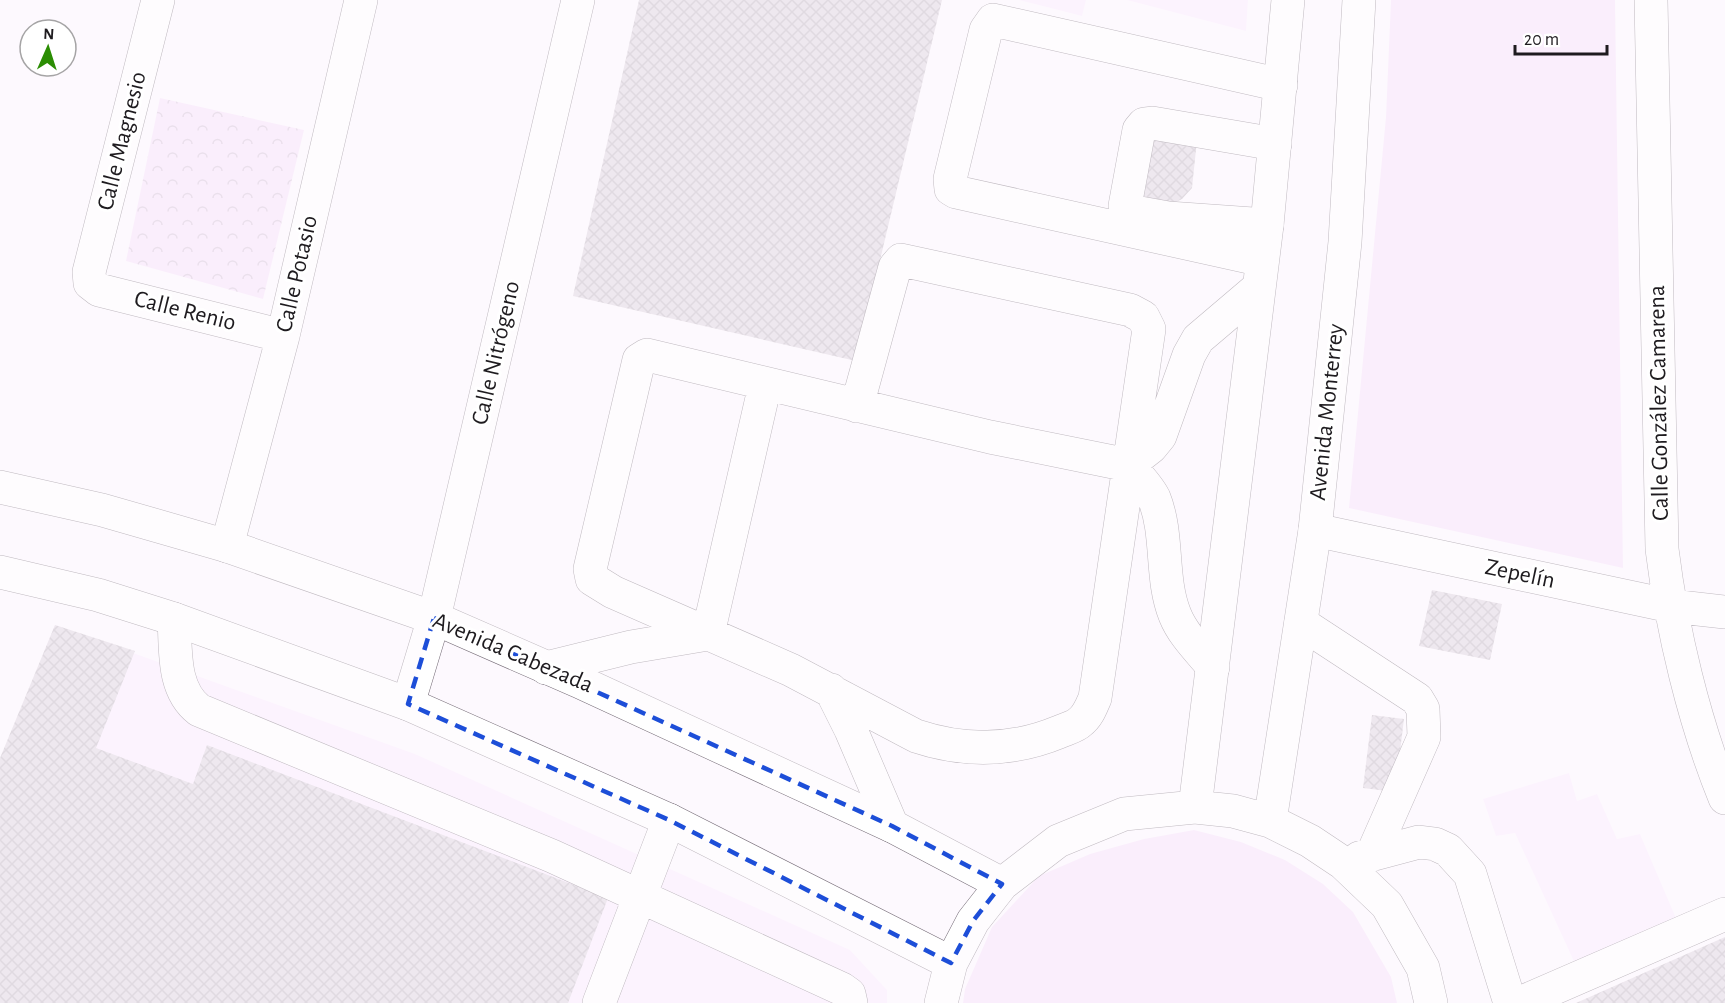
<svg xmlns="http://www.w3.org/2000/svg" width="1725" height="1003" font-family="'Alegreya Sans',sans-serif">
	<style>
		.built { fill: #fbecff }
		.grass { fill: #f7e1fb }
		.forest { fill: url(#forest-crowns) }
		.building { fill: url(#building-cross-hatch) }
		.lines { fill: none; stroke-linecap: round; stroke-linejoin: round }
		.minor-casing { stroke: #766d78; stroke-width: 34 }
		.major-casing { stroke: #766d78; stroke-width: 34 }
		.minor { stroke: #fff; stroke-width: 33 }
		.major { stroke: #fff; stroke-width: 33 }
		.marked { fill: none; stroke: #1d4ed8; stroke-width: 4.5; stroke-dasharray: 12 8; stroke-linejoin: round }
		.labels { text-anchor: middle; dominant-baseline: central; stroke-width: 6; stroke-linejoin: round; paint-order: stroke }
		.street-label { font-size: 24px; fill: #1e1b1f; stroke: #fff }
	</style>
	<defs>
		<pattern id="forest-crowns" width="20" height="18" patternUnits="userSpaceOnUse" patternTransform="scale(1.5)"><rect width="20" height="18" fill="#f7e1fb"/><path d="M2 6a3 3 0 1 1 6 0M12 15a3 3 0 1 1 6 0" fill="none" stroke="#d3c0d7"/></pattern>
		<pattern id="building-cross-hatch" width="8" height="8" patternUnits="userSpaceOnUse" patternTransform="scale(1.5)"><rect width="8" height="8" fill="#dcd2de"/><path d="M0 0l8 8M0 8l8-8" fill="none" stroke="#bcb4be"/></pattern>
	</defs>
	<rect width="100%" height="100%" fill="#fdf9fe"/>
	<!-- built -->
	<path class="built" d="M1019,0H1086L1082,16Z
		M1127,0H1248L1246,31Z
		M55,625L415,754L850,950L887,990V1003H0V763Z
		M1569,773L1577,801L1597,794L1617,839L1640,834L1679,925L1577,968L1515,833L1496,836L1483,799Z"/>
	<!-- grass -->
	<path class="grass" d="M1391,0H1615L1623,568L1349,508L1386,117Z
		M1194,830L1241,842L1285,860L1323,884L1353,912L1391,977L1397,1003H963L965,989L992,927L1039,876L1090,854L1144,839Z"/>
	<!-- forest -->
	<path class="forest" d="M160,98L304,130L263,299L126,261Z"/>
	<!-- building -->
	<path class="building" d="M639,0H942L856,361L573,296Z
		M1149,131L1197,140L1192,188L1182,199L1170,205L1136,200Z
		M1432,590L1502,604L1490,660L1419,646Z
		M55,625L135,651L96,748L193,784L207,745L608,898L568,1003H0V758Z
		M1372,715L1404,719L1395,792L1363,788Z
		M1725,937V1003H1576Z"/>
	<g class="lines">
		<!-- minor casing -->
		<g class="minor-casing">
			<path id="minor" d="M158,0L89,272L90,283L99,290L283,336
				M1651,0L1662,549C1672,630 1694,722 1725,798
				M1267,225L1168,218L1129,211L1125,206L1139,130L1144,124L1152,123L1275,144
				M1262,260L956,192L951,189L950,179L986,30L993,20L1281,85
				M857,406L895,267L901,260L1130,310L1143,317L1149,329L1095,698C1091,707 1088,716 1080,722C1075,727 1065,729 1059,732C1013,751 964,752 916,736L791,670L613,592L592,579L590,569L639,360L647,355L990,437L1128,465C1137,475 1148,486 1154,498C1169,535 1160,578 1175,615C1183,635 1200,651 1213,667
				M1128,465L1151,447L1160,436L1189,355L1198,339L1258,288
				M1315,530L1671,606L1725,612
				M227,546L283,336L361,0
				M174,619C176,650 172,689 199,710L552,856L842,989L849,994L851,1003
				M1301,623L1417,699L1423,709L1424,737L1372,855
				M708,634L765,385
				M546,668L631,647L708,634
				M831,690L851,730L892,826
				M408,704L434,618L578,0
				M1359,858L1419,842L1435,844L1448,850L1470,874L1510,1003
				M599,1003L669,820
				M1520,1003L1725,914"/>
		</g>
		<!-- major casing -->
		<g class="major-casing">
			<path id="major" d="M0,487L102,510L227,546L434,618L580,682L892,826L1002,884
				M0,572L98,595L174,619L408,704L669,820L951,963
				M1195,807L1267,225L1288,0
				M1270,821L1315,530L1345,242L1359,0
				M941,1003L951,963L973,921L1002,884L1058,841L1124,814L1195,807L1233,811L1270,821L1310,841L1343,863L1387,905L1423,968L1431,1003"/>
		</g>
		<!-- minor -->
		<use href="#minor" class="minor"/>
		<!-- major -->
		<use href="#major" class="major"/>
	</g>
	<!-- marked area -->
	<path d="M0 0H1725V1003H0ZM434,618L892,826L1002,884L973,921L951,963L669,820L408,704Z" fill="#fdf9fe" fill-opacity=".55" fill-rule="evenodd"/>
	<path class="marked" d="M434,618L892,826L1002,884L973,921L951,963L669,820L408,704Z"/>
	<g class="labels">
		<!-- street labels -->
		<g class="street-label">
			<text transform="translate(122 141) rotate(-76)">Calle Magnesio</text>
			<text transform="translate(297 274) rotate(-77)">Calle Potasio</text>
			<text transform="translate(185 311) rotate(14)">Calle Renio</text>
			<text transform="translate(496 353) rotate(-77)">Calle Nitrógeno</text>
			<text transform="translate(1659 403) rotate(-91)">Calle González Camarena</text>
			<text transform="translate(1327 412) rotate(-84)">Avenida Monterrey</text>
			<text transform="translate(1520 574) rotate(12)">Zepelín</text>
			<text transform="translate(513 653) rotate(23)">Avenida Cabezada</text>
		</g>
	</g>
	<!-- north arrow -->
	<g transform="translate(48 48) rotate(3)"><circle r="28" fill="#ffffff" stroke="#a5a4a5" stroke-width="1.5"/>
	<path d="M0-4.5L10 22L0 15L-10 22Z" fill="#2b8d03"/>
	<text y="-9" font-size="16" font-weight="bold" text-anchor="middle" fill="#1e1b1f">N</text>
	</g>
	<!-- scale -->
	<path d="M1515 45v9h92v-9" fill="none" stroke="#1e1b1f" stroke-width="3"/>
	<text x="1524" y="45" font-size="18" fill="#1e1b1f" stroke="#ffffff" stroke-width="4.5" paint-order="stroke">20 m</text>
</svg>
